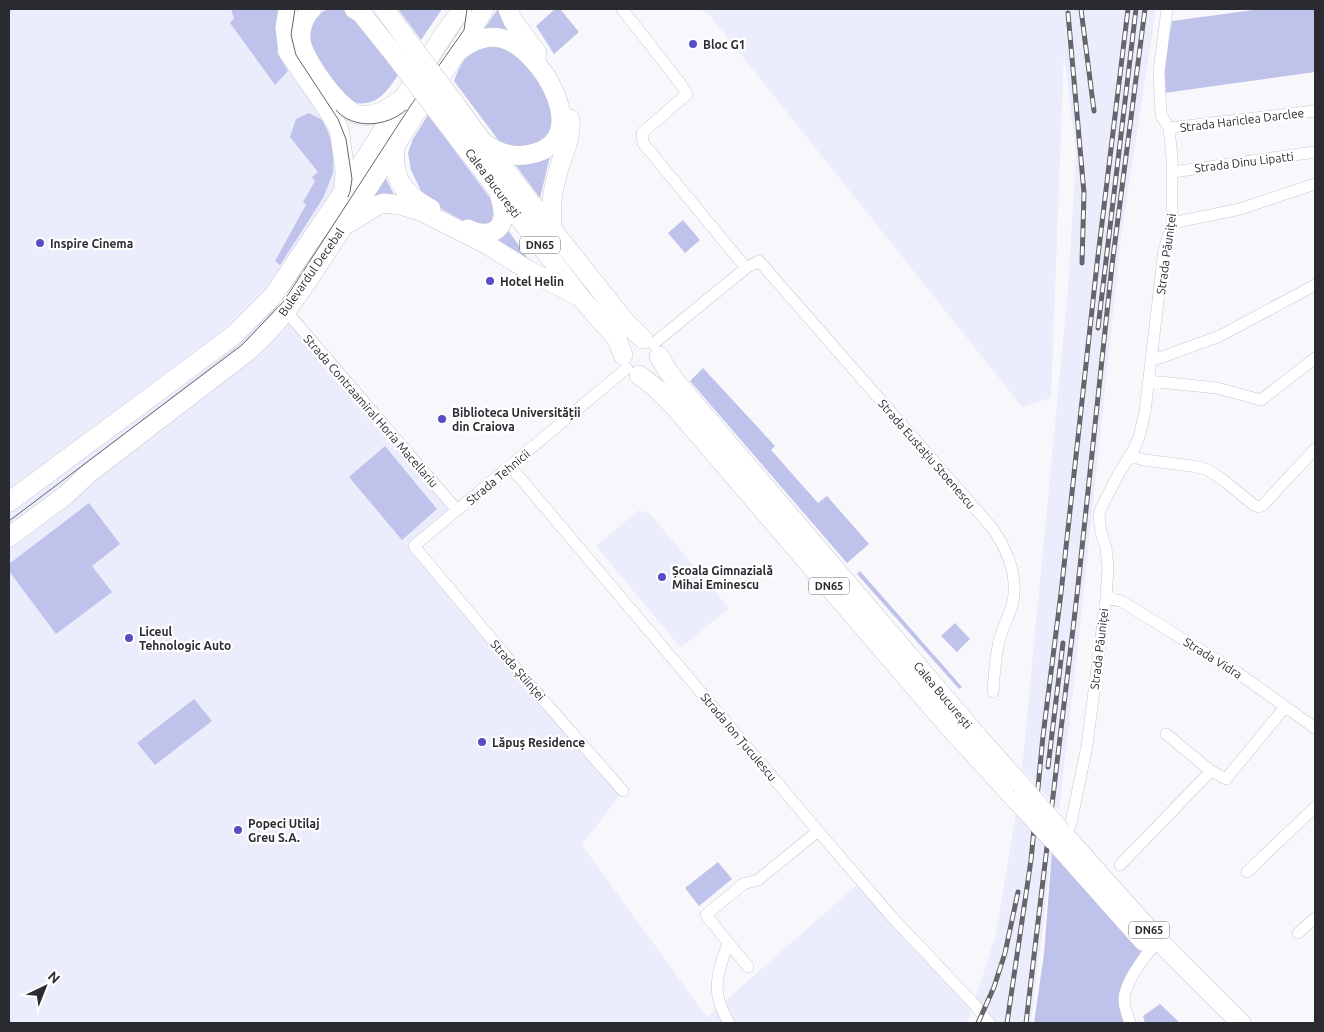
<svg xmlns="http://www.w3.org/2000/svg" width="1324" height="1032" font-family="Ubuntu,sans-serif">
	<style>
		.built { fill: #ebedfc }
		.green { fill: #bfc2ea }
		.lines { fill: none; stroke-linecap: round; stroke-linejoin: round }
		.minor-casing { stroke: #c4c6d7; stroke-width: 12 }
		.primary-casing { stroke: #c4c6d7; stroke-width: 20 }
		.minor { stroke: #fff; stroke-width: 11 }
		.primary { stroke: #fff; stroke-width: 19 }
		.tram { stroke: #65656b; stroke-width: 1 }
		.rail-casing { stroke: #65656b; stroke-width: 5 }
		.rail { stroke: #fff; stroke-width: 3; stroke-dasharray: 9; stroke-linecap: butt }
		.primary-bridge-casing { stroke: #c4c6d7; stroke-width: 20; stroke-linecap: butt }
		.primary-bridge { stroke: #fff; stroke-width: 19 }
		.poi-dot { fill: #574ec5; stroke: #fff; stroke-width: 2 }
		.labels { text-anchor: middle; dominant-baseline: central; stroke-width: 4.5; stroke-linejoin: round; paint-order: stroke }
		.shield { fill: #fff; stroke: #6a6a6f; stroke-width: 1 }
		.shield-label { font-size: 11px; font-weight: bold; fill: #2a2a31 }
		.poi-label { font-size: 12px; font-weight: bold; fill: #2a2a31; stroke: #fff; text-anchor: start }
		.street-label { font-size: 12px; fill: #2a2a31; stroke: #fff }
	</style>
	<rect width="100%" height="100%" fill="#f8f8fc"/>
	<!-- built -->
	<path class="built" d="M9,9H249L268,35L326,107L344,191L274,297L457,510L415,546L623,791L582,845L707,1017L861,881L974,1003L996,934L1016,813L1052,852L1031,1023H992L974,1004L967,1023H9Z
		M698,9H1156L1122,230L1073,692L1059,810L1022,769L1068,288L1076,155L1064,55L1051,398L1022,407L707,12Z
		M639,510L650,514L729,608L681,648L596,546Z"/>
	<!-- green -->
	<path class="green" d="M231,9H282L277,53L288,71L275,85L230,23L234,18Z
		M329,9H342L353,19L398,75C384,96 376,106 350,103C333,80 280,26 329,9Z
		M398,9H442L421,40Z
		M498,9H499L511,32L484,29Z
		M555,9H560L579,32L554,54L536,26Z
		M1261,9H1315V72L1164,93L1162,83L1172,21Z
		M482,43H500L530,66L555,108L549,136C530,148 524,151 502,145L454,81C461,62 466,56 482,43Z
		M309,113L322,120L328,132L333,148V173L323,198L280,265L275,261L306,205L303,202L315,181L312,177L318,172L290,137L296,119Z
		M428,115L490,198C494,210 495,216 488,227L473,226L432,204L423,195L411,170L408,153L413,139Z
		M551,152L540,198L514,163Z
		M385,177L395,197H372Z
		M683,220L700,240L685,253L668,233Z
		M508,230L536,270L493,241Z
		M703,368L775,446L771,450L818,503L827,496L869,544L847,563L690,381Z
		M385,446L437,509L402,540L349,477Z
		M89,503L120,544L92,566L112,592L56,634L9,571V564Z
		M860,571L962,687L959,689L857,574Z
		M955,623L970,639L957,652L941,636Z
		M194,699L212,721L155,765L137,743Z
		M1052,852L1141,951L1119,1003L1125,1023H1034L1044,954Z
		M718,862L732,879L699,906L685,888Z
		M1160,1004L1180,1023H1145L1143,1016Z"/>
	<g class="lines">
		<!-- minor casing -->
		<g class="minor-casing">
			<path id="minor" d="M622,9L680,83L687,94L642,133L643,143L746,268
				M1169,128L1315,111
				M1173,172L1315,152
				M1172,223L1240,209L1315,184
				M286,311L457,510
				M653,344L746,268L759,261L993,529C1008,551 1019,579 1012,606C1008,619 1000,632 998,646C995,661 994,677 993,692
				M1151,361L1220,336L1315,285
				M1149,381L1217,388L1261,400L1315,358
				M1131,456L1144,460L1192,466L1206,469L1222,479L1254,505L1259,507L1263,505L1315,449
				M510,466L818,831L892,917L974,1004L989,1023
				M1106,598L1121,601L1238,673L1315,728
				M1166,734L1211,771L1226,779L1285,707
				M623,791L531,686L414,546L627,368
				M1063,840L1067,836L1071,823L1087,746L1106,598L1108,568L1106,548L1101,532L1099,517L1101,508L1119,473L1134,449L1139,437L1145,412L1164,250L1172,223V158L1169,128L1161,115L1159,72L1167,9
				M1120,865L1211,771
				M1247,872L1315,807
				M1298,933L1315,918
				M728,943C717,975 710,992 729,1023
				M748,967L706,915L743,884L758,880L818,831
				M1130,1023C1127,1014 1122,1002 1125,993C1129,977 1147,952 1159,941"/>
		</g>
		<!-- primary casing -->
		<g class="primary-casing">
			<path id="primary" d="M288,9L285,28L288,52L326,107L339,129L345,171L344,191
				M312,9C304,16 300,29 301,41C304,60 340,112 360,115C373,118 389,109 399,101
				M354,9L361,13L390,49
				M384,9L405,37
				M508,9L513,21L537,53
				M461,49C473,41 485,35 500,38C539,45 597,140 531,154C514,158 501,154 487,145
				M458,108L482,141L627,324L643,339
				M444,120L581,298L617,339L623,355
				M395,146C395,154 394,163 396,171C399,188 416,201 431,209
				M349,223L376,206L384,203L400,205L423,212L486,244L528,270L576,295
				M468,229C481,236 501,236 503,217C504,209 501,201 499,193
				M553,230C549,209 553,189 559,168C564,152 572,137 570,119
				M659,356L669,373L686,394L979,738L1020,784
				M639,375L656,388L673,405L949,727L1017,801
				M9,502L234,335L273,296L352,179L444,34L462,9
				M9,537L66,495L88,474L243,355C282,324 308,280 335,239C355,208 375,178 395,146C423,99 457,56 484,9
				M1062,832L1159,941L1241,1023
				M1054,841L1143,941"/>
		</g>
		<!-- minor -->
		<use href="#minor" class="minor"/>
		<!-- primary -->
		<use href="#primary" class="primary"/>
		<!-- tram -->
		<path class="tram" d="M295,9L291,35L296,55L338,119L346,139L352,179L350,192L348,197
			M336,110C353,130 387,127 406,110
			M9,521L242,345L284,301L411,105L464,30L467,9"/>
		<!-- rail casing -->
		<g class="rail-casing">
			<path id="rail" d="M1081,9L1094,111
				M1068,13L1084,193L1082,263
				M1098,328L1136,9
				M1048,767L1063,643
				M978,1023L994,987L1005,953L1018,892
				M1007,1023L1031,860L1043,736L1061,593L1097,264L1128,9
				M1026,1023L1077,595L1112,265L1145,9"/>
		</g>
		<!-- rail -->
		<use href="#rail" class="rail"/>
		<!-- primary-bridge casing -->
		<g class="primary-bridge-casing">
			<path id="primary-bridge" d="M405,37L458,108
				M390,49L444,120
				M1020,784L1062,832
				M1017,801L1054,841"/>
		</g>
		<!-- primary-bridge -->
		<use href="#primary-bridge" class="primary-bridge"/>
	</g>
	<!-- markers -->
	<g class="poi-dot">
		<circle cx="693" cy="44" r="5"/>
		<circle cx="40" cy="243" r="5"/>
		<circle cx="490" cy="281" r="5"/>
		<circle cx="442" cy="419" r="5"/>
		<circle cx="662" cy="577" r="5"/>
		<circle cx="129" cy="638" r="5"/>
		<circle cx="482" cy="742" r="5"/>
		<circle cx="238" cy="830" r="5"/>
	</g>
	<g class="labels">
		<!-- shield labels -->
		<g class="shield">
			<rect x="520" y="236.5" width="40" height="17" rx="4"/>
			<rect x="809" y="577.5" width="40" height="17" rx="4"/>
			<rect x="1129" y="921.5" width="40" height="17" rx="4"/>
		</g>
		<g class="shield-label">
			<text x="540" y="245">DN65</text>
			<text x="829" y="586">DN65</text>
			<text x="1149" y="930">DN65</text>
		</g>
		<!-- poi labels -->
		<g class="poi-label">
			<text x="703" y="44">Bloc G1</text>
			<text x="50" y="243">Inspire Cinema</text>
			<text x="500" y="281">Hotel Helin</text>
			<text x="452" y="412">Biblioteca Universității<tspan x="452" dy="14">din Craiova</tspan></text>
			<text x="672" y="570">Școala Gimnazială<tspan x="672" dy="14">Mihai Eminescu</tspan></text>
			<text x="139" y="631">Liceul<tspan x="139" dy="14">Tehnologic Auto</tspan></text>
			<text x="492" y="742">Lăpuș Residence</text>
			<text x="248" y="823">Popeci Utilaj<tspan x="248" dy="14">Greu S.A.</tspan></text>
		</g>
		<!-- street labels -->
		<g class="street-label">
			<text transform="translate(1242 120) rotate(-7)">Strada Hariclea Darclee</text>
			<text transform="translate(1244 162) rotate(-7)">Strada Dinu Lipatti</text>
			<text transform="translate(493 183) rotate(53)">Calea București</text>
			<text transform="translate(1166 254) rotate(-82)">Strada Păuniței</text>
			<text transform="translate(311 272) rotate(-55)">Bulevardul Decebal</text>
			<text transform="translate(371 411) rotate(49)">Strada Contraamiral Horia Macellariu</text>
			<text transform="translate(927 454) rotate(49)">Strada Eustațiu Stoenescu</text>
			<text transform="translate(498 477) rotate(-40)">Strada Tehnicii</text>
			<text transform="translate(1099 649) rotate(-83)">Strada Păuniței</text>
			<text transform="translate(1213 658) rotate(32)">Strada Vidra</text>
			<text transform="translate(518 670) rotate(49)">Strada Științei</text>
			<text transform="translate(943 695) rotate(50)">Calea București</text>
			<text transform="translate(739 737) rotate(50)">Strada Ion Țuculescu</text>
		</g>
	</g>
	<!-- border -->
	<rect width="1324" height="1032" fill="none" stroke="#2a2a31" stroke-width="20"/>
	<!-- north arrow -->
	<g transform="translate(45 987) rotate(43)" stroke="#ffffff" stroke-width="4" paint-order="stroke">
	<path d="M0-4L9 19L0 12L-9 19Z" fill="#2a2a31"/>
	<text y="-8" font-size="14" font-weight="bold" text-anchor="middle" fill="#2a2a31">N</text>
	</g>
</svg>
